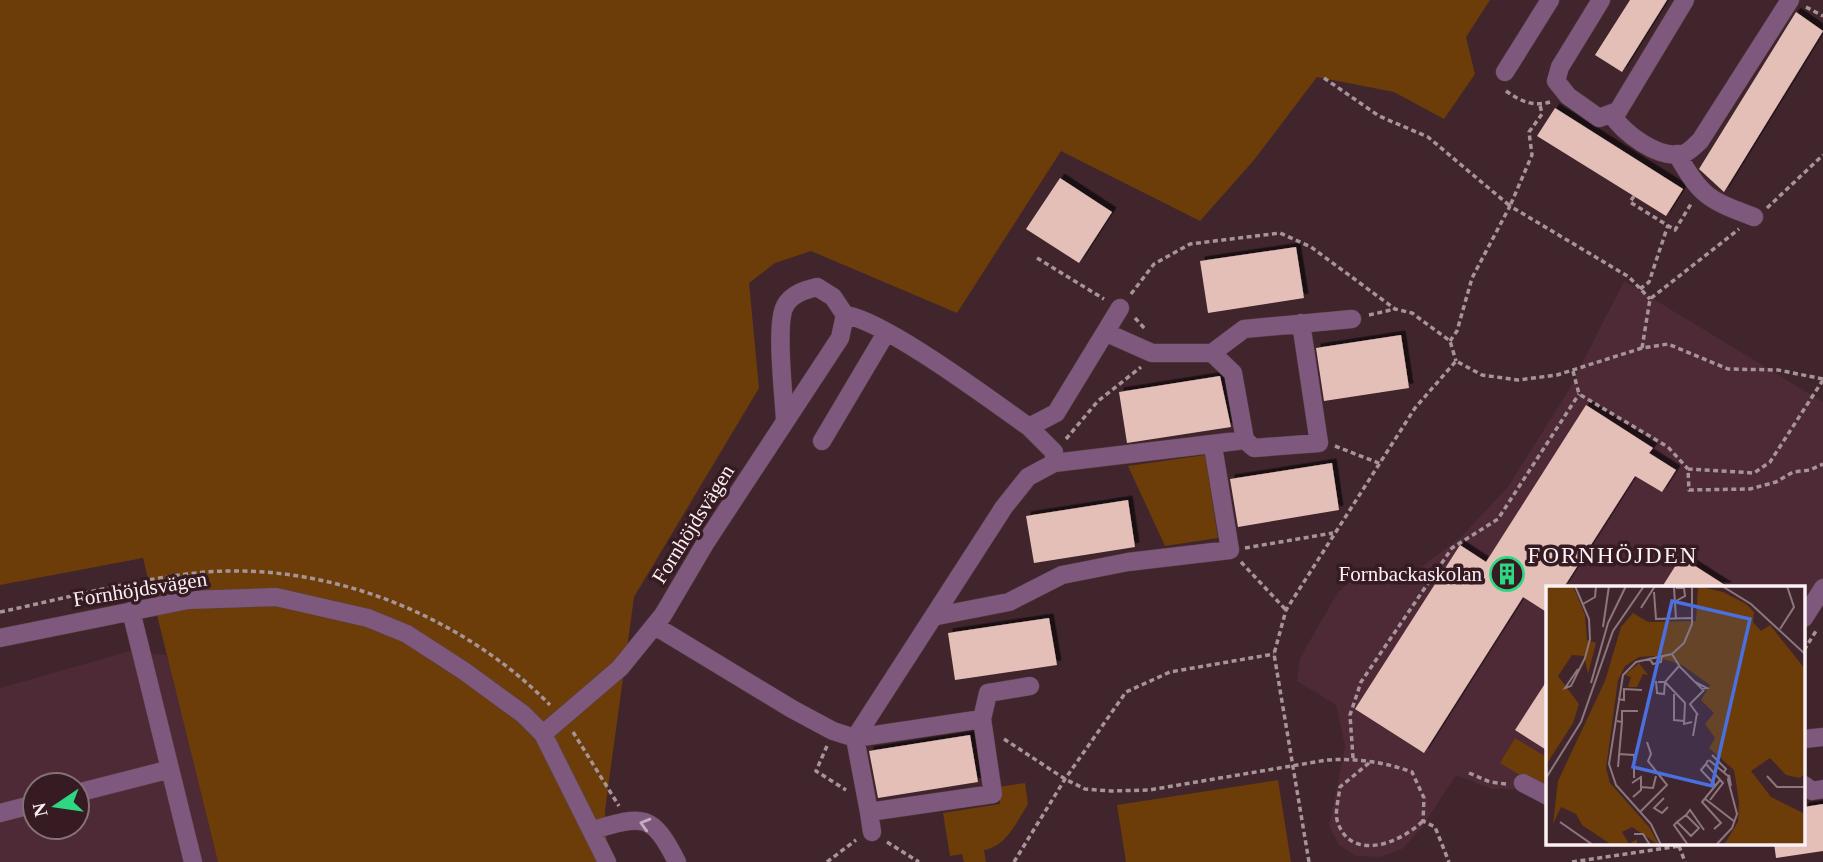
<svg xmlns="http://www.w3.org/2000/svg" width="1823" height="862" font-family="'Times New Roman',serif">
	<style>
		.built { fill: #4d2a35; fill-rule: evenodd }
		.green { fill: #6c3d08 }
		.building { fill: #e4bfb8; filter: url(#shadow) }
		.lines { fill: none; stroke-linecap: round; stroke-linejoin: round }
		.minor-casing { stroke: #5a4249; stroke-width: 19 }
		.path { stroke: #a69499; stroke-width: 3.5; stroke-dasharray: 5 3.5; stroke-linecap: butt }
		.minor { stroke: #7f597d; stroke-width: 18 }
		.oneway { stroke: #c4adbe }
		.labels { text-anchor: middle; dominant-baseline: central; stroke-width: 7; stroke-linejoin: round; paint-order: stroke }
		.street-label { font-size: 21px; fill: #fcf1f4; stroke: #361b23 }
		.poi-label { font-size: 21px; fill: #fcf1f4; stroke: #361b23; text-anchor: end }
		.neighbourhood-label { font-size: 23px; letter-spacing: 2px; fill: #fcf1f4; stroke: #361b23 }
		.inset-road { fill: none; stroke: #8b777d; stroke-width: 2 }
		.view { fill: #4a6fde; fill-opacity: 0.15; stroke: #4a6fde; stroke-width: 3.5 }
		.inset-edge { fill: none; stroke: #fcf1f4; stroke-width: 3.5 }
	</style>
	<defs>
		<filter id="shadow"><feDropShadow dx="4.5" dy="-4.5" stdDeviation="0" flood-color="#0009"/></filter>
	</defs>
	<rect width="100%" height="100%" fill="#40252d"/>
	<!-- built -->
	<path class="built" d="M1624,281L1823,402V596L1804,625V587H1548V800L1541,801L1516,789H1492L1456,775L1421,829L1402,849L1380,857L1356,856L1339,845L1329,826L1345,747L1336,705L1297,681L1300,658L1338,592L1364,570L1401,582L1461,537L1507,488L1566,395Z
		M130,651L167,655L218,862H0V688ZM35,785H77V827H35Z"/>
	<!-- green -->
	<path class="green" d="M0,0H1490L1466,37L1475,74L1444,119L1394,92L1317,77L1254,160L1200,221L1061,151L957,313L811,251L775,263L749,283L759,388L634,597L605,810L608,862H218L143,558L0,585Z
		M1205,455L1218,538L1165,546L1128,466Z
		M1515,738L1548,758V792L1500,763Z
		M1278,780L1291,862H1126L1117,805Z
		M1025,783L1028,804C1017,821 1007,846 984,850L986,862H964L962,854L950,856L943,813L1000,804L998,787Z"/>
	<!-- building -->
	<path class="building" d="M1630,0H1667L1622,72L1595,55Z
		M1796,12L1823,31L1724,192L1699,169Z
		M1555,108L1683,189L1666,216L1537,136Z
		M1060,178L1112,212L1079,263L1026,229Z
		M1296,247L1304,298L1208,313L1200,261Z
		M1401,335L1409,388L1324,401L1316,348Z
		M1220,376L1231,427L1127,443L1119,392Z
		M1586,405L1653,448L1649,453L1676,470L1662,492L1635,476L1564,587H1548V613L1523,597L1424,753L1355,709L1460,545L1486,562Z
		M1332,463L1339,510L1238,527L1230,479Z
		M1128,500L1135,547L1034,563L1026,516Z
		M1681,557L1728,587H1662Z
		M1049,618L1057,665L955,680L948,633Z
		M1548,679V751L1515,730Z
		M970,735L978,782L878,798L869,751Z
		M1823,804V851L1776,858L1774,843H1804V807Z"/>
	<g class="lines">
		<!-- minor casing -->
		<g class="minor-casing">
			<path id="minor" d="M1601,0L1560,67L1556,81L1568,96L1599,118L1618,111L1685,0
				M1505,72L1550,0
				M1611,114C1624,133 1657,159 1682,154C1689,153 1695,145 1700,141L1790,0
				M1677,154C1701,197 1709,200 1754,217
				M845,315C884,320 992,401 1029,427L1056,413L1120,308
				M1107,333L1152,353H1212L1244,329L1352,319
				M1029,427L1054,452V463
				M1245,440L1254,448L1319,443L1301,323
				M822,441L886,333
				M131,611L193,862
				M937,616L1009,602L1062,575L1128,562L1230,550L1213,446
				M1804,618L1823,588
				M655,626L792,709L833,731L855,738L1004,507L1028,477L1054,463L1245,440L1233,373L1212,353
				M0,638L188,600L276,597L368,618L407,634L464,671L523,714L543,734L607,862
				M982,719L988,693L1030,686
				M543,734L620,668L663,615L706,542L840,338L845,315L833,297L817,287C805,290 791,294 785,306C775,324 784,396 785,420
				M1804,739L1823,737
				M1523,783L1548,796
				M1804,785L1812,791L1823,789
				M77,793L167,770
				M869,812L855,738L982,719L993,794L869,812L872,832
				M0,813L35,804
				M593,830C644,815 652,813 677,862"/>
		</g>
		<!-- path -->
		<path class="path" d="M1806,7L1823,16
			M1324,78L1379,116L1428,137L1510,206L1532,155L1529,132L1542,114L1540,105
			M1506,91C1520,101 1533,107 1550,102
			M1634,196L1630,202L1675,230L1691,204
			M1767,208L1823,155
			M1037,258L1104,299
			M1640,289L1649,282L1668,225
			M1131,294L1154,264L1190,244L1280,233L1311,247L1395,309L1412,313L1450,341L1456,361
			M1369,315L1395,309
			M1135,318L1146,330
			M1450,341L1457,331L1472,278L1510,206L1629,277L1650,299
			M1642,348L1650,299L1739,229
			M1573,371L1579,394L1668,447L1688,469
			M1823,380L1770,462L1754,473L1688,469L1689,490L1750,489L1776,482L1793,472L1810,470L1823,464
			M1066,439L1098,401L1141,367
			M1335,446L1381,464
			M1245,548L1333,533
			M1241,562L1286,610
			M0,612C62,599 125,582 187,574C317,557 459,612 550,705
			M1804,650L1816,631
			M573,732L619,806
			M1004,739L1065,779L1085,789L1111,791L1149,790L1327,760C1355,758 1385,762 1412,772L1424,798L1423,821L1435,827L1449,862
			M827,746L816,771L846,790
			M1353,758L1350,715L1361,682L1452,548L1498,519L1579,394
			M1369,763L1340,787C1339,797 1335,810 1337,820C1349,862 1398,845 1423,821
			M1469,773L1490,782L1506,784
			M887,842L919,862
			M1679,846L1685,862
			M827,862L856,840
			M1014,862L1065,779L1126,692L1170,672L1274,654
			M1309,862L1274,654L1286,610L1415,408L1456,361L1482,375L1518,380L1557,375L1642,348L1668,344L1728,369L1778,370L1823,379
			M1572,862L1679,846L1681,843"/>
		<!-- minor -->
		<use href="#minor" class="minor"/>
	</g>
	<!-- one-way arrows -->
	<defs><path id="oneway-chevron" d="M-2-3.5L2.5 0L-2 3.5" fill="none" stroke-width="1.6" stroke-linecap="round" stroke-linejoin="round" transform="scale(1.75)"/></defs>
	<use class="oneway" href="#oneway-chevron" transform="translate(645 824) rotate(-164)"/>
	<!-- icons -->
	<defs>
		<g id="building-ring" transform="scale(1.75)"><circle r="9.5" fill="#361b23" stroke="#2ed883" stroke-width="1.5"/><path d="M-4-6H4V6H1V3H-1V6H-4ZM-2.5-4.3h1.7v1.8h-1.7ZM.8-4.3h1.7v1.8H.8ZM-2.5-1h1.7V.8h-1.7ZM.8-1h1.7V.8H.8Z" fill="#2ed883"/></g>
	</defs>
	<g fill-rule="evenodd">
		<use href="#building-ring" x="1507" y="574"/>
	</g>
	<g class="labels">
		<!-- street labels -->
		<g class="street-label">
			<text transform="translate(693 524) rotate(-58)">Fornhöjdsvägen</text>
			<text transform="translate(140 589) rotate(-9)">Fornhöjdsvägen</text>
		</g>
		<!-- poi labels -->
		<g class="poi-label">
			<text x="1482" y="574">Fornbackaskolan</text>
		</g>
		<!-- neighbourhood labels -->
		<g class="neighbourhood-label">
			<text x="1613" y="555">FORNHÖJDEN</text>
		</g>
	</g>
	<!-- overview -->
	<g transform="translate(1546 586)">
		<rect width="259" height="259" fill="#40252d"/>
		<path d="M0,0H27L39,29L41,54L50,57L42,88L38,70L26,69L12,90L33,118L27,137L0,179ZM152,0L177,6L200,18L208,26L207,36L215,45L224,39L259,83V187L254,192L240,189L224,172L205,185L225,211L259,228V259H178L192,236L193,215L188,184L163,162L169,152L159,138L168,127L155,114L164,99L136,79L108,70L93,71L79,80L72,94L60,182L64,197L103,241L113,259L86,241L76,246L83,258L91,253V259H66L36,239L30,228L15,221L7,238L12,195L59,95L75,41L87,27L102,36L150,35ZM93,77L102,89L97,88L91,101H82L85,91L79,89Z" fill="#6c3d08"/>
		<path class="inset-road" d="M29,0L43,33L44,53L39,72L25,100L19,102L32,83M176,0L205,18L259,68M130,2H138L139,10L130,15M108,6L110,33L145,32M37,18L49,11L50,0M95,22L109,0L128,1L130,33M57,41L63,0M234,43L248,21L241,0M126,68L134,81L156,103L161,102L149,96M103,72L107,78L115,76L116,70M133,80L119,96L139,117L138,138L146,136M110,95L111,107L118,108L119,96H112M45,97L62,37L80,0M128,108V134L138,135M72,113L78,114V103L96,104M152,129L144,118L158,104M71,135L76,136L72,181M76,136V125H92M147,150L151,127M73,168L88,169V192M166,169L180,183L178,186M162,174L160,178L177,197L164,214M163,174L182,190M160,178L155,184L169,199M221,190L231,201H259M0,192L35,136L67,45L98,0M86,197L95,191V204L87,211M95,201L107,202L110,190M118,212L108,222L116,227L122,221M158,212L189,236M94,226L121,199L102,175L105,168L101,156M140,229L144,224L158,244M14,236L47,259M131,236L140,229L153,242L145,250L131,236L128,239L142,259M168,243L175,237L156,216L174,194M88,248H97L104,259M115,259L105,238L70,199L63,178L77,89L90,76L126,68L138,57L146,38V0M170,259L186,242L191,228L182,194L183,189L185,200"/>
		<path class="view" d="M126,15L204,33L166,200L87,181Z"/>
		<rect width="259" height="259" class="inset-edge"/>
	</g>
	<!-- north arrow -->
	<g transform="translate(56 806) rotate(257)"><circle r="33" fill="#361b23" stroke="#857177" stroke-width="2"/>
	<path d="M0-5L12 26L0 18L-12 26Z" fill="#2ed883"/>
	<text y="-10" font-size="19" font-weight="bold" text-anchor="middle" fill="#fcf1f4">N</text>
	</g>
</svg>
